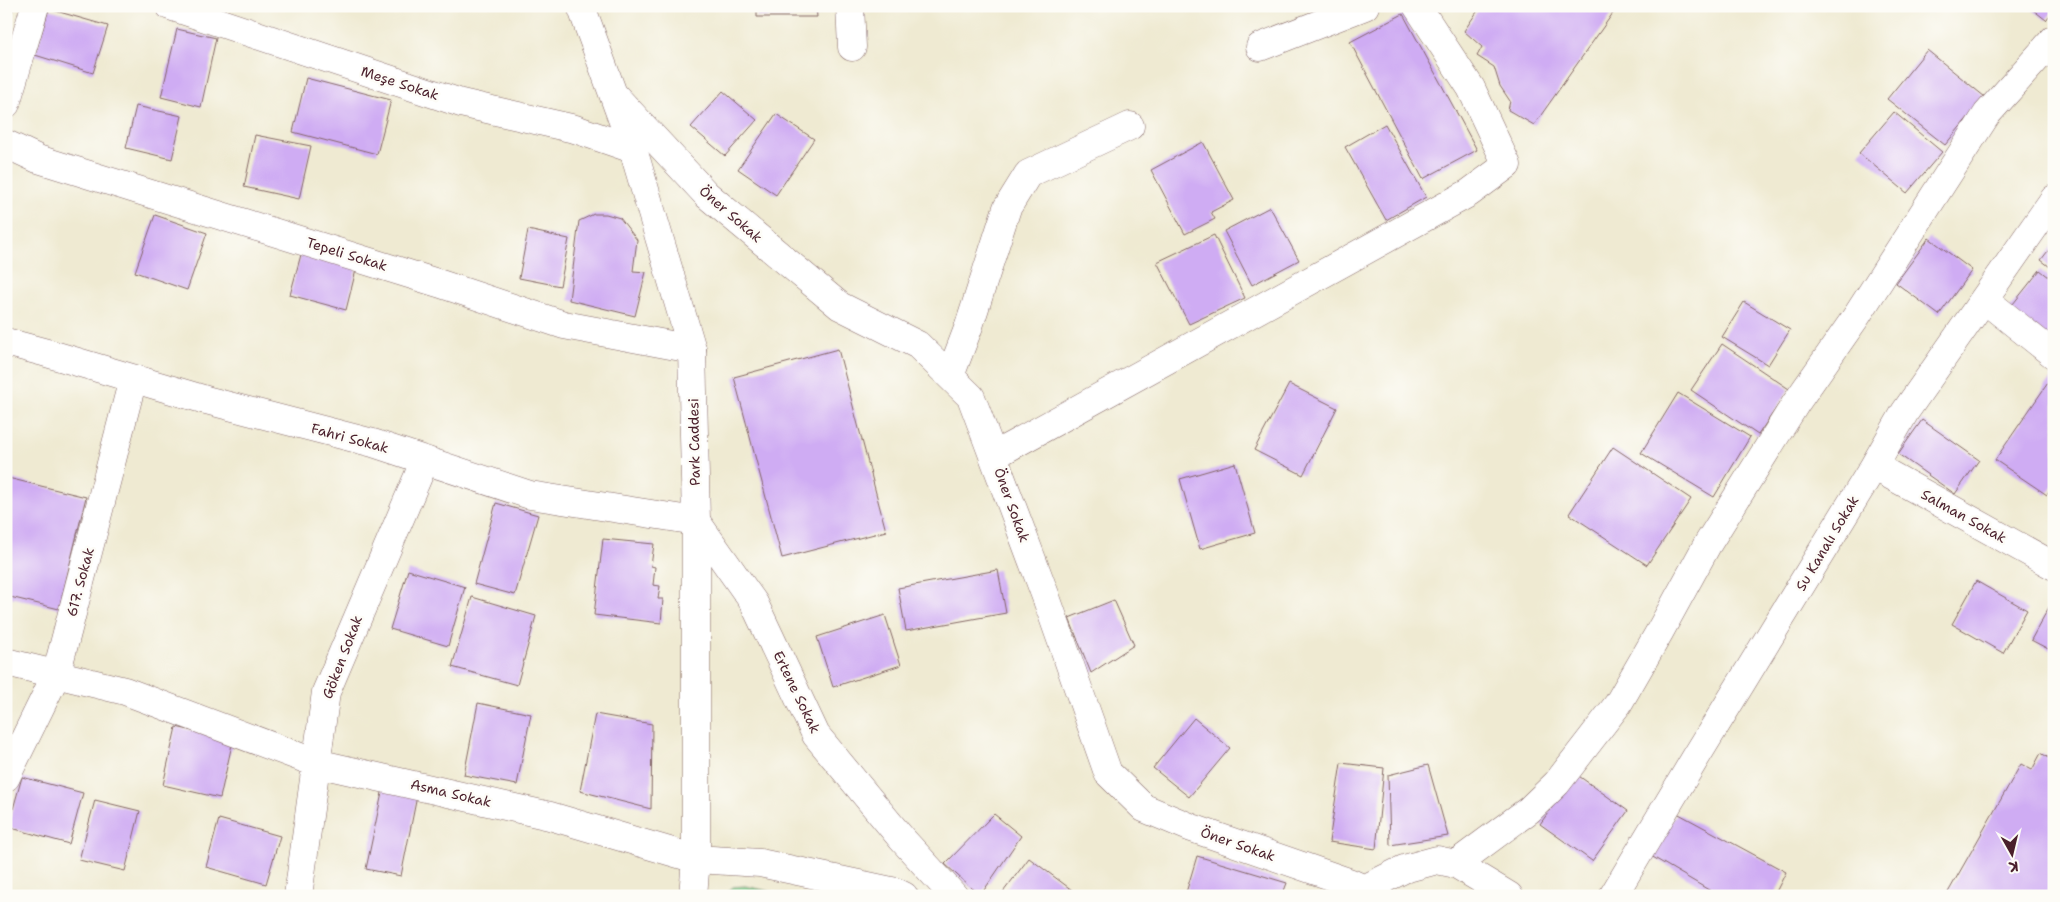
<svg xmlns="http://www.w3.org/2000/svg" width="2060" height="902" font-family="'Shantell Sans',sans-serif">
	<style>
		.green { fill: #82d090; stroke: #66785e }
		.building { fill: #cfacf3 }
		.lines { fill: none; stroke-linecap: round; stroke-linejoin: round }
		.street-casing { stroke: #846665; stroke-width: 29 }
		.secondary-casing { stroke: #846665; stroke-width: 29 }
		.street { stroke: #fff; stroke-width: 28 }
		.secondary { stroke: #fff; stroke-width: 28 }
		.labels { text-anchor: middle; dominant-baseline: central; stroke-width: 5; stroke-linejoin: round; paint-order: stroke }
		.street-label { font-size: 14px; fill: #4a1f2b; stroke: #fdfcf7 }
	</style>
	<rect width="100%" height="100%" fill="#fdfcf7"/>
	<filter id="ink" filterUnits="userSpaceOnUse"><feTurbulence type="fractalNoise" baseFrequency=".02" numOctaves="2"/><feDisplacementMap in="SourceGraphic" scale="10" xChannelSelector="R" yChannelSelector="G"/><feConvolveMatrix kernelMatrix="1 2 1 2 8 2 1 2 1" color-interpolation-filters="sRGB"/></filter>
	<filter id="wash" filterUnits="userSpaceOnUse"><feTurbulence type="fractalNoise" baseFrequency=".0096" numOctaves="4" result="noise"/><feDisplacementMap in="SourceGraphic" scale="20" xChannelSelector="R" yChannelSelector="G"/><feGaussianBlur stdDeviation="1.12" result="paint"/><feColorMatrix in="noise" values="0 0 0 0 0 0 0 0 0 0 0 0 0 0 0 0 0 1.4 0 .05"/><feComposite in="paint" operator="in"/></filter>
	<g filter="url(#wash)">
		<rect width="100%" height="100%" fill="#efead2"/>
		<!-- green -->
		<path class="green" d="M745,886L791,896H723L733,887Z"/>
		<g id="blocks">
			<!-- building -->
			<path class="building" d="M6,6H14L6,26Z
				M757,6H816L817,17H757Z
				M1481,6H1618L1534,125L1508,110L1510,101L1500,86L1494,67L1477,56L1482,47L1464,31Z
				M2028,6H2054V10L2046,20Z
				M49,9L108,26L93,73L35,55Z
				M1403,14L1477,150L1423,179L1350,42Z
				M177,29L216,38L201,107L161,97Z
				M1927,50L1985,97L1945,145L1887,99Z
				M306,78L391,100L377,154L293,132Z
				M723,91L757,120L725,156L691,127Z
				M136,106L182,116L172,159L126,148Z
				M1894,112L1942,152L1907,193L1859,153Z
				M776,114L814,139L776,195L738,169Z
				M1385,124L1426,197L1386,220L1345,147Z
				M255,135L311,146L299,199L244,187Z
				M1203,142L1234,200L1211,212L1215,219L1185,234L1151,170Z
				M1270,207L1299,260L1252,285L1224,231Z
				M594,214H606L620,218L637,240L633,271L646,272L635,316L569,300L579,221Z
				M155,215L207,233L187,290L135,272Z
				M528,230L569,239L560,286L519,278Z
				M1214,235L1245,298L1189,324L1157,262Z
				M1929,238L1972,270L1939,315L1896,283Z
				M2054,243V270L2041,260Z
				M302,251L357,266L346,310L290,295Z
				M2040,270L2054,281V344L2009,309Z
				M1744,302L1790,330L1768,365L1722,337Z
				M1722,344L1789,389L1758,435L1691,390Z
				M838,349L886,531L782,558L734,377Z
				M2052,377L2054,379V484L2047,495L1995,460Z
				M1289,384L1337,408L1303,475L1254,450Z
				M1678,393L1750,437L1714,497L1641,453Z
				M1922,420L1979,460L1955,494L1898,454Z
				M1613,447L1691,499L1647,565L1569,514Z
				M1235,463L1255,533L1200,549L1180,479Z
				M8,478L86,497L59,609L6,596V488Z
				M496,503L538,515L515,595L474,584Z
				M603,539L654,544L651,566L655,567L653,585L660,586L658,599H663L661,623L594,615Z
				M408,570L465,587L448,646L390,629Z
				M998,570L1006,613L906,631L898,588Z
				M1976,581L2027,610L2003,653L1952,624Z
				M472,597L536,616L517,685L452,667Z
				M2054,598V652L2031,640Z
				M1114,600L1134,645L1091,673L1069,618Z
				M885,615L901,665L833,687L817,637Z
				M478,703L531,714L517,785L464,775Z
				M595,714L652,724L651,809L580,791Z
				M1194,718L1230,748L1189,797L1153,768Z
				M176,727L233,740L220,798L163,785Z
				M2041,753L2054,761V880L2045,896H1946L2021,764L2032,770Z
				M1341,763L1384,768L1376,849L1329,842Z
				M1428,765L1448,836L1390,845L1388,775Z
				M1576,774L1628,811L1592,861L1540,824Z
				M22,777L83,793L69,844L8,827Z
				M383,788L417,796L401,876L366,869Z
				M95,800L140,811L125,871L79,860Z
				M1677,813L1786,872L1774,896H1719L1651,856Z
				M994,814L1021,836L980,896L945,864Z
				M219,819L280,836L266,884L206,867Z
				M1197,856L1287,883L1282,896H1185Z
				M1029,858L1080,896H1000Z"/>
		</g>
	</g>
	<g filter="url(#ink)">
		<use href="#blocks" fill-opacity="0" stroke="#846665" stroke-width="1"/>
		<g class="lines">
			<!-- street casing -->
			<g class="street-casing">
				<path id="street" d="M170,6L461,103L575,129L633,149
					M850,6L852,47
					M1260,47L1365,6
					M614,95L707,195L840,306L918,345L971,397L1046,597L1108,773L1144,808L1192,828L1351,883L1380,896
					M6,104L35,6
					M6,144L38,159L441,284L564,325L692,349
					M1984,299L2054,355
					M6,342L47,353L206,400L373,443L530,495L696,521L754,603L816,735L902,839L954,896
					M950,376L969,326L1007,208L1028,174L1130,126
					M993,456L1469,193L1507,165L1471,88L1417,6
					M1874,466L2054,566
					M6,662L125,691L316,763L550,816L696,859L760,863L896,892L904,896
					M6,777L56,675L133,379
					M1456,864L1509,896
					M1364,889L1404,869L1437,860L1456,864L1529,810L1557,783L1618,704L1660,631L1707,545L1796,403L1856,317L1987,114L2054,39
					M298,896L326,692L425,460
					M1613,896L1696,757L1874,466L1905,412L2054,199"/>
			</g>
			<!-- secondary casing -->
			<g class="secondary-casing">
				<path id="secondary" d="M581,6L633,149L692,349L696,521V859L693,896"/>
			</g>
			<!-- street -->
			<use href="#street" class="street"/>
			<!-- secondary -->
			<use href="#secondary" class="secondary"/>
		</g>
	</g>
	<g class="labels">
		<!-- street labels -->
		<g class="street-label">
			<text transform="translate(400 83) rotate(18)">Meşe Sokak</text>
			<text transform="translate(731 214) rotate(41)">Öner Sokak</text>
			<text transform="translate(347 254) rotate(17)">Tepeli Sokak</text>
			<text transform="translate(350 438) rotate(15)">Fahri Sokak</text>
			<text transform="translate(694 442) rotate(-91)">Park Caddesi</text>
			<text transform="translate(1012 505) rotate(70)">Öner Sokak</text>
			<text transform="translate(1964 516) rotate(29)">Salman Sokak</text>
			<text transform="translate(1827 543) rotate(-59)">Su Kanalı Sokak</text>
			<text transform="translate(80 582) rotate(-75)">617. Sokak</text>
			<text transform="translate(342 657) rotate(-69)">Göken Sokak</text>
			<text transform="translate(797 692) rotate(64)">Ertene Sokak</text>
			<text transform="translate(451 793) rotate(13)">Asma Sokak</text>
			<text transform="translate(1238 844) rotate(19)">Öner Sokak</text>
		</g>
	</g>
	<!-- margin -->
	<rect width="2060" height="902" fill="none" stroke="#fdfcf7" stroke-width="25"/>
	<!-- north arrow -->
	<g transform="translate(2012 854) rotate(172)" stroke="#fdfcf7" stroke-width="4" paint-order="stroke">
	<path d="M0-4L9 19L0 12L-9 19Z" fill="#4a1f2b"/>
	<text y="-8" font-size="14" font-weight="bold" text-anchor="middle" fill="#4a1f2b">K</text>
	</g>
</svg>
